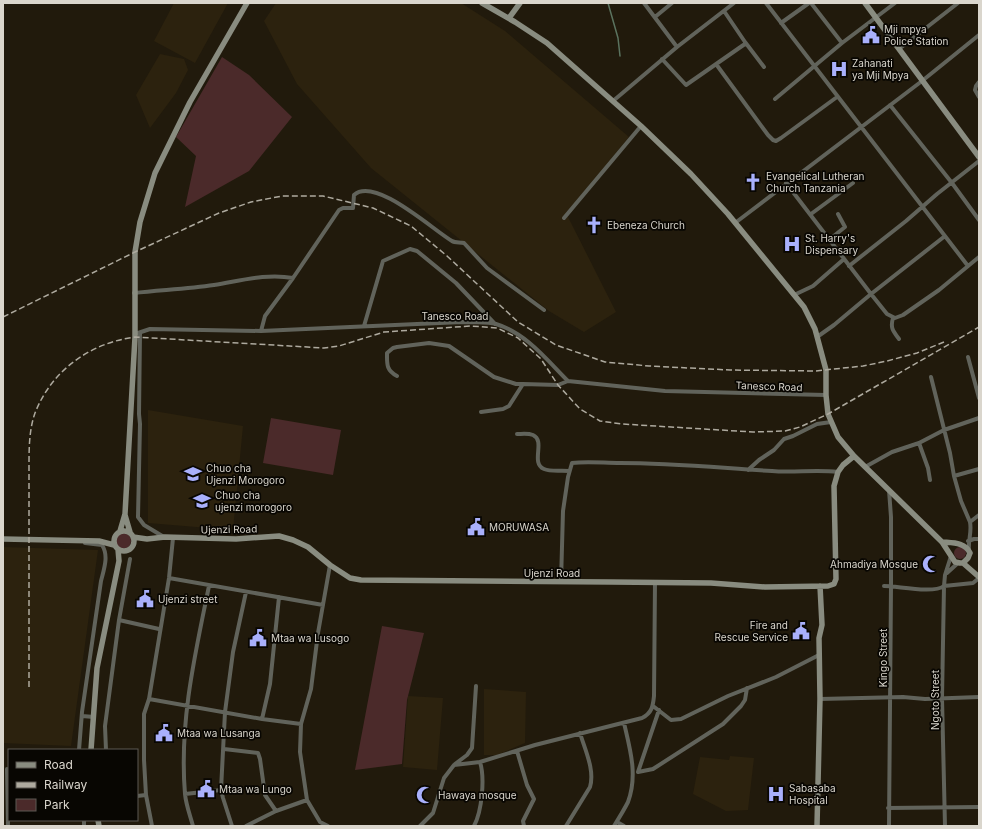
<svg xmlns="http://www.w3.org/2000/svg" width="982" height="829" font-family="Inter,sans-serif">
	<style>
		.built { fill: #2c220e }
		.green { fill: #4b2a2a }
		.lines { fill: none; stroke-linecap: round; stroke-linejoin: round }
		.stream { stroke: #5b735f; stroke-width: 1.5 }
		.street { stroke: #61635b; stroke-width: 4 }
		.secondary { stroke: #898c80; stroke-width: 5.5 }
		.rail { stroke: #aeaa9f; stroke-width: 1.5; stroke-dasharray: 6 3; stroke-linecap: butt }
		.labels { text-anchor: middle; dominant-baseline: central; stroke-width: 3.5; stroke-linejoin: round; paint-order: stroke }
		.poi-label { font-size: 10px; fill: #dad6cd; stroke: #080602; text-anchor: start }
		.street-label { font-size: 10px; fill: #dad6cd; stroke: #080602 }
	</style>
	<rect width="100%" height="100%" fill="#211a0c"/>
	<!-- built -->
	<path class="built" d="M174,3H228L195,63L154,41Z
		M276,3H461L505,31L629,137L566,213L616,312L584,332L549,311L371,168L297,84L264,21Z
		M160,54L184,59L188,70L176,93L150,128L136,95Z
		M148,410L243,426L233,530L148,523Z
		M3,547L98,550L71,746L3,743Z
		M484,689L526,692L525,743L497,755H484Z
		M408,696L443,698L437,770L403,767Z
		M730,756L754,758L748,810L726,811L693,794L700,757L729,760Z"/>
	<!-- green -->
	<path class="green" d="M222,57L249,75L292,117L249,171L185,207L196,156L176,137Z
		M271,418L341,430L333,475L263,463Z
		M115 541a8 8 0 1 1 16 0a8 8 0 1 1-16 0Z
		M954 553a6 6 0 1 1 12 0a6 6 0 1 1-12 0Z
		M382,626L424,633L407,700L402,764L355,770Z"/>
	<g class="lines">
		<!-- stream -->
		<path class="stream" d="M608,3L618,38L620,56"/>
		<!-- street -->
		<path class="street" d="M644,3L677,47
			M766,3L968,266
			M811,3L842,43
			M655,17L672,3
			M781,23L809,3
			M745,42L764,67
			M899,49L958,3
			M662,59L686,85L742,46L745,44V42L724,11
			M716,64L768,135L773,140L776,141L781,138L837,97
			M979,82L976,86L975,90L979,97
			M775,99L842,43L895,3
			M613,101L677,47L734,3
			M890,105L952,183L979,220
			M786,183L871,294L887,314L895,318L903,315L939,290L979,257
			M811,214L853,183
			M564,218L641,126
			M735,223L922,81L979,35
			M830,239L845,227L838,214
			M849,266L906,221L937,194L979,161
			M134,293C160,290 187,289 214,285C240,281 266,273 293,278
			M794,295L813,286L844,259
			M893,318C890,328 893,331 899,339
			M364,326L383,261L410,249L417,251L456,283L495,324
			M261,331L265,316L293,278L339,210L343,208H353L354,195C375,176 433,230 452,241C455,243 460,242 464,243L487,268L544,310
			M140,333L139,414L140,424L138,517L144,525L164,537
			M135,334L150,329L261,331L462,322C473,323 486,321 496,324C526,333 547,360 568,381L665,391L826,395
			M817,337L834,325L871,294L945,236
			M968,357L979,398
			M397,376C386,370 387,364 387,353L393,348L397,347L429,343L449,346L494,377L516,384H523
			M931,377L950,453L954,476L961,501L970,522
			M481,412L503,409L509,406L523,384L558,385L568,381
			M517,434C522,434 528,433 533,435C546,441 530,463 544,469C551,472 561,470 569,471
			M919,443L928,468L930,480
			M865,467L892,452L919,443L944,430L979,418
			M748,470L759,460L774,450L784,439L793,436L817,424L831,422
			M954,476L979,469
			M889,490L891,517V586L889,826
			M968,541L974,539H979
			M969,550C968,540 972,532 970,522L979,515
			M947,573L958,563
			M169,578L323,605
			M561,582L563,511L568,477L572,463C587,461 604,463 620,463C671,463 721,468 772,471C794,473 816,469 838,472
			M884,586C898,586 933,594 944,586L973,583L979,578
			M119,620L159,629
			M149,699L262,719L301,724
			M820,699L903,697L925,699L979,697
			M653,706L671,720L681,719L728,696L776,677L819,655
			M82,716L94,717
			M262,719L270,684L279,597
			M224,749L258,753L260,759L265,795L276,811
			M79,750L82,712L101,581C104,569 109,556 102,545L85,543
			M106,750L105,726L119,620L130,559
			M517,751L527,785L534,799L523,821L524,826
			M455,764L467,755L472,748L476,686
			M7,769L8,826
			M638,772L653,769L723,724L741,706L745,700L747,688
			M638,772L659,710
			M185,794L221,790
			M137,796L146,795
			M888,808L979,807
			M84,820V826
			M617,822L624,826
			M152,826L146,795L144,760V714L149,699L169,578L173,538
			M193,826C190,815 186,805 185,794C179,723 195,654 209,586
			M232,826L223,798L221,790L225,712L233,652L246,592
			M246,826L276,811L307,800
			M328,826L320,822L307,800L300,752L301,724L311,689L318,633L330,565
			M420,826L433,813L444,778L454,765L480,762L535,745L642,718C652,713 653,706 654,696L655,582
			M474,826C482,811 485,778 480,762
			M566,826L590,787C595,770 585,750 580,733
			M614,826C619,818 624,810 628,802C638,775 630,749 624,723
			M945,826L942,698L944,586L945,575L951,556"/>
		<!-- secondary -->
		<path class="secondary" d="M482,3L515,22L547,43L641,126L691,174L728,214L804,307L815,329L826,370V395L828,414L838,437L854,456L942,542L955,562L960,563H963L968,558L970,553
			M865,3L979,157
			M509,18L520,3
			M125,515L130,532
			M114 541a10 10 0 1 1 20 0a10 10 0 1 1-20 0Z
			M120,531L125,514L135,337V252L140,222L155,173L190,102L247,3
			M133,537L147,539L165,537L236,539L279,536L293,540L308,547L330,565L350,578L361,580L611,582L711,583L765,587L828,586L834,584L836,579L834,486L838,472L843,465L854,456
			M3,539L99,541L114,545
			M942,542C952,543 965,542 970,553
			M963,563L979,577
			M91,750L97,668L119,561L118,549
			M98,820L99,826
			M817,826L820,699L819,638L822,625L820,586"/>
		<!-- rail -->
		<path class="rail" d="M3,317L135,252L219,213L251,202L282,196H323L373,208L411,226L447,256L518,322L556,345L605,362L649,366L730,370L815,371L863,366L887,361L917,353L944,342
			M29,687V467C29,449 29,430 35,413C52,370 90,343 135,337L324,348L339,346L384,332L471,326L497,328L518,338L541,359L558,385L580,409L600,421L622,424L753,432L785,431L800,427L828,414L979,327"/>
	</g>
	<!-- icons -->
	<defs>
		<g id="civic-bare" transform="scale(1.38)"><path d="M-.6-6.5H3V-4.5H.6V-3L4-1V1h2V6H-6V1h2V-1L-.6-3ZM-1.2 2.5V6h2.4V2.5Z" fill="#a9b0fc" stroke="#080602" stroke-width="2.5" paint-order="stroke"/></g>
		<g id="hospital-bare" transform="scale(1.38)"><path d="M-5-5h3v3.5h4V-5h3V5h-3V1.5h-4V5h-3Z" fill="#a9b0fc" stroke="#080602" stroke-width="2.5" paint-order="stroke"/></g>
		<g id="church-bare" transform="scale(1.38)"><path d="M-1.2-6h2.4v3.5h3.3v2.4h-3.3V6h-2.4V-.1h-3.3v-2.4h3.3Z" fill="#a9b0fc" stroke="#080602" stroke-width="2.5" paint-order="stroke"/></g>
		<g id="university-bare" transform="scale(1.38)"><path d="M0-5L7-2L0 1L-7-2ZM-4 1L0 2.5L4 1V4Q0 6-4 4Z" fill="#a9b0fc" stroke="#080602" stroke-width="2.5" paint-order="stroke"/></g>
		<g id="mosque-bare" transform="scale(1.38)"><path d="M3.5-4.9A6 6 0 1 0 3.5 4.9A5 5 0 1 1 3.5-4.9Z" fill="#a9b0fc" stroke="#080602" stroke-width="2.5" paint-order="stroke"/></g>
	</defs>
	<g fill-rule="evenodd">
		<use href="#civic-bare" x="871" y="35"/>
		<use href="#hospital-bare" x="839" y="69"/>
		<use href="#church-bare" x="753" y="182"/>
		<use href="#church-bare" x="594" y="225"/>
		<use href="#hospital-bare" x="792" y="244"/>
		<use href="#university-bare" x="193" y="474"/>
		<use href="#university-bare" x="202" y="501"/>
		<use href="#civic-bare" x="476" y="527"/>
		<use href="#mosque-bare" x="931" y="564"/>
		<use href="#civic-bare" x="145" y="599"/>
		<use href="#civic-bare" x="801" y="631"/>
		<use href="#civic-bare" x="258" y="638"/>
		<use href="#civic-bare" x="164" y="733"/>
		<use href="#civic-bare" x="206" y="789"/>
		<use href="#hospital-bare" x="776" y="794"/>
		<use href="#mosque-bare" x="425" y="795"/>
	</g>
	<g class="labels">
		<!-- poi labels -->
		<g class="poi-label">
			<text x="884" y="29">Mji mpya<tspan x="884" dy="12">Police Station</tspan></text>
			<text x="852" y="63">Zahanati<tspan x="852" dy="12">ya Mji Mpya</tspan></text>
			<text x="766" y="176">Evangelical Lutheran<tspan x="766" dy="12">Church Tanzania</tspan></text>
			<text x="607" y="225">Ebeneza Church</text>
			<text x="805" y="238">St. Harry's<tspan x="805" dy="12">Dispensary</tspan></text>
			<text x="206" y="468">Chuo cha<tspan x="206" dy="12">Ujenzi Morogoro</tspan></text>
			<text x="215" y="495">Chuo cha<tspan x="215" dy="12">ujenzi morogoro</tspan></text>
			<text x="489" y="527">MORUWASA</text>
			<text x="918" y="564" text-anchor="end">Ahmadiya Mosque</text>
			<text x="158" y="599">Ujenzi street</text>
			<text x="788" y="625" text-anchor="end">Fire and<tspan x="788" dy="12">Rescue Service</tspan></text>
			<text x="271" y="638">Mtaa wa Lusogo</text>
			<text x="177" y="733">Mtaa wa Lusanga</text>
			<text x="789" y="788">Sabasaba<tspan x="789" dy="12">Hospital</tspan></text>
			<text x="219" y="789">Mtaa wa Lungo</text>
			<text x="438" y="795">Hawaya mosque</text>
		</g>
		<!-- street labels -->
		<g class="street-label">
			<text x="455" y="316">Tanesco Road</text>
			<text transform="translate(769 386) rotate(2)">Tanesco Road</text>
			<text transform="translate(229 529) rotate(-1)">Ujenzi Road</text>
			<text x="552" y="573">Ujenzi Road</text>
			<text transform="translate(883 658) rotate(-90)">Kingo Street</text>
			<text transform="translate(935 700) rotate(-90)">Ngoto Street</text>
		</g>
	</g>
	<!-- border -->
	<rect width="982" height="829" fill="none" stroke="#dad6cd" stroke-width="8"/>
	<!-- legend -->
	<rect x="8" y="749" width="130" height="72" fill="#080602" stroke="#5c5953"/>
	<rect x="16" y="762" width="20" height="6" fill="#898c80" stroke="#5c5953"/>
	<text x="44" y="769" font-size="12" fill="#dad6cd">Road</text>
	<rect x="16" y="782" width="20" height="6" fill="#aeaa9f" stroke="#5c5953"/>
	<text x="44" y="789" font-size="12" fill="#dad6cd">Railway</text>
	<rect x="16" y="799" width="20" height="12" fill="#4b2a2a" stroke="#5c5953"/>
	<text x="44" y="809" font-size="12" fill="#dad6cd">Park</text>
</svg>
